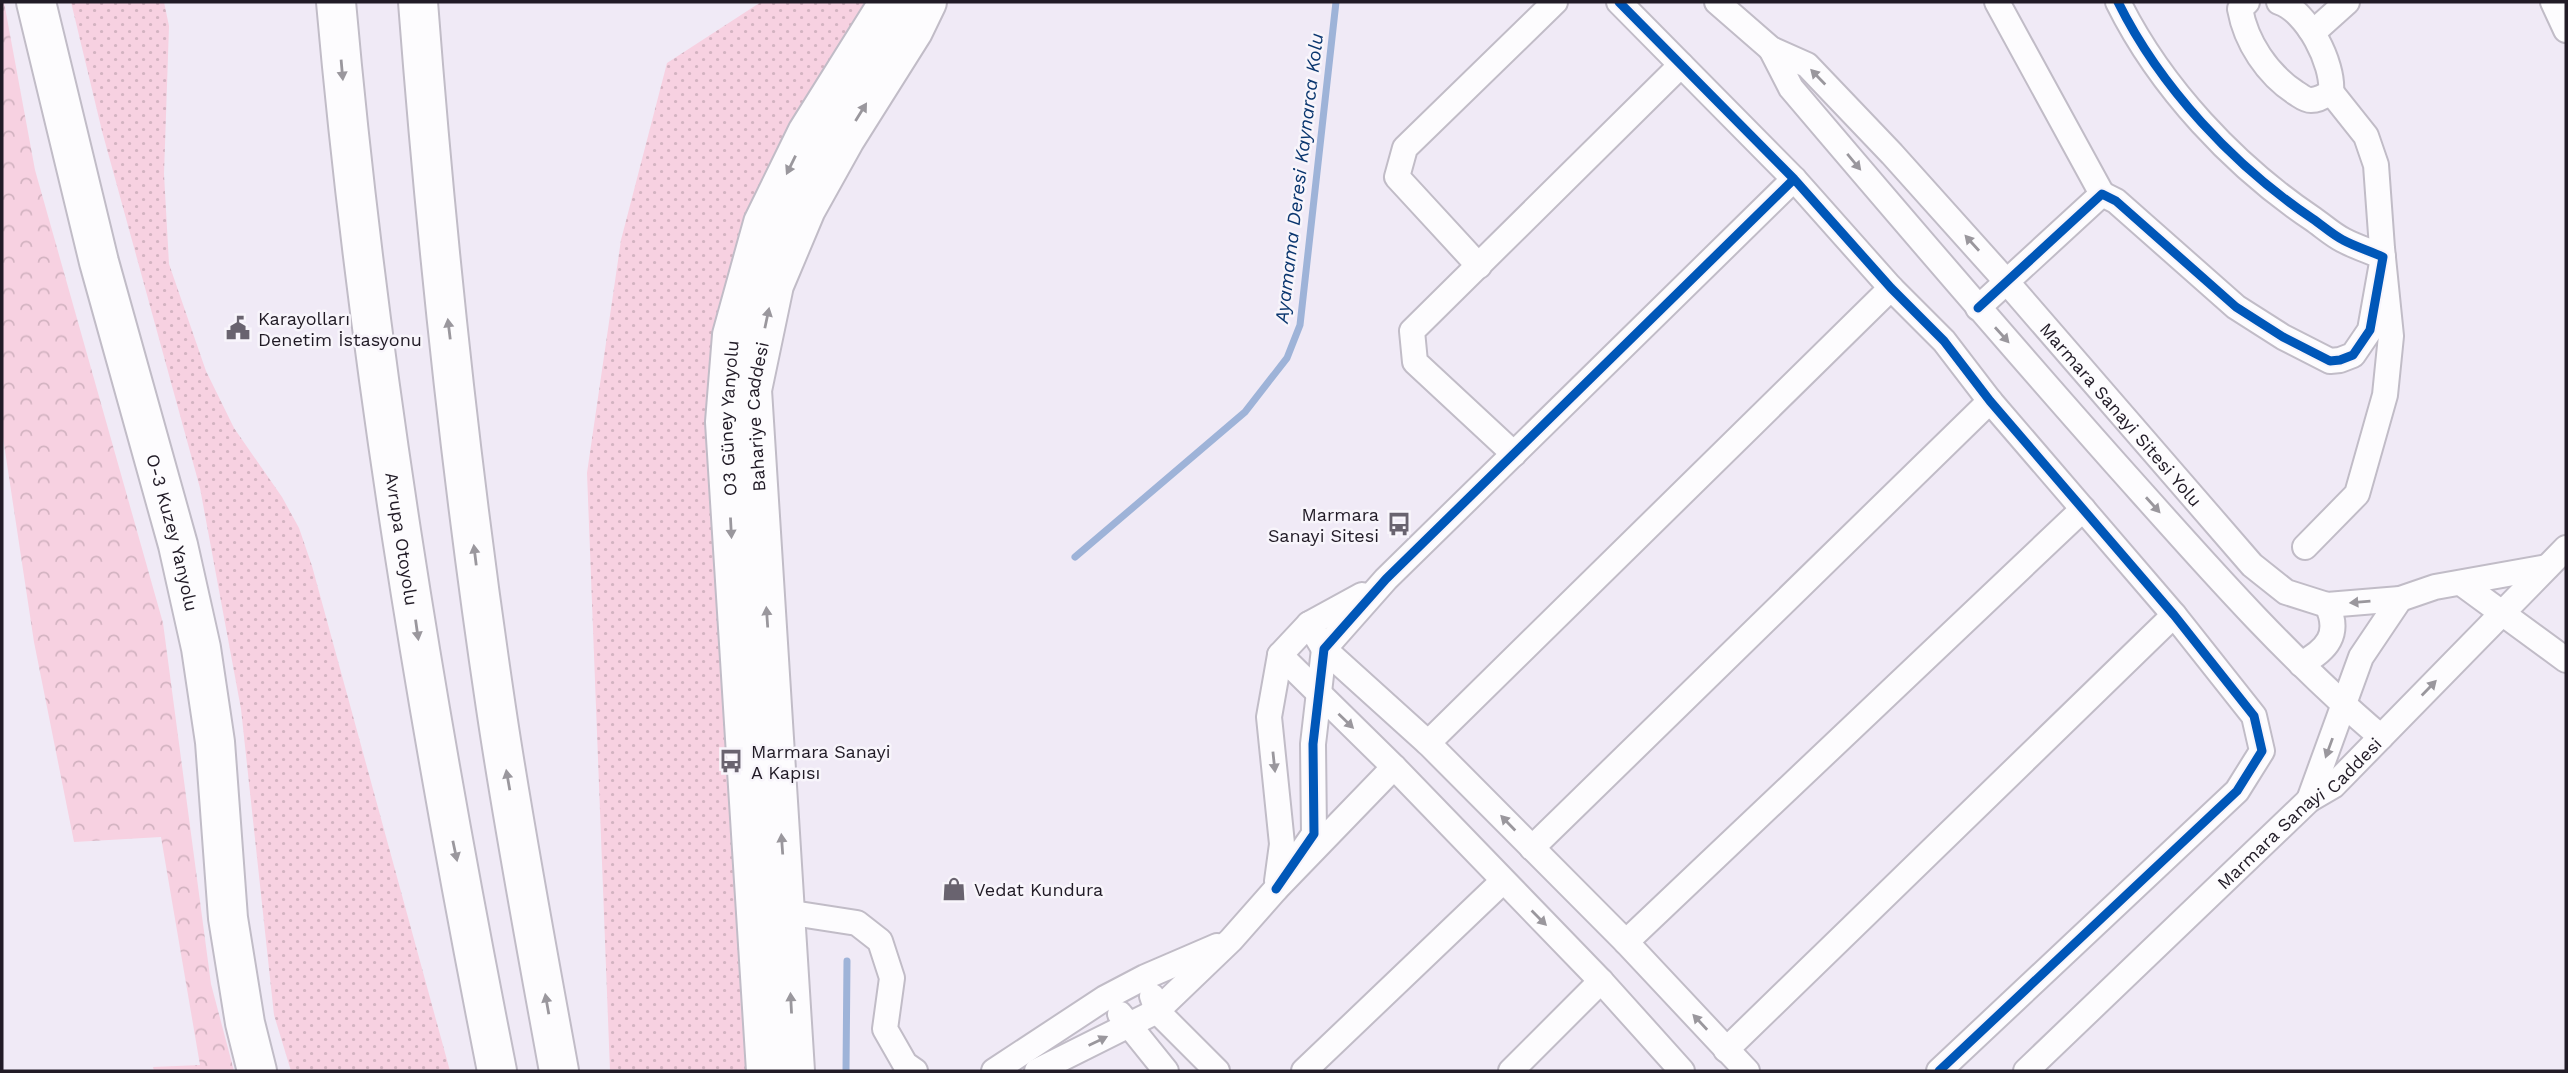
<svg xmlns="http://www.w3.org/2000/svg" width="2568" height="1073" font-family="'Work Sans',sans-serif">
	<style>
		.grass { fill: url(#grass-dots) }
		.forest { fill: url(#forest-crowns) }
		.lines { fill: none; stroke-linecap: round; stroke-linejoin: round }
		.stream { stroke: #9eb3d8; stroke-width: 7 }
		.street-casing { stroke: #c1bcc7; stroke-width: 28 }
		.primary-casing { stroke: #c1bcc7; stroke-width: 42 }
		.highway-casing { stroke: #c1bcc7; stroke-width: 42 }
		.street { stroke: #fdfcfe; stroke-width: 24 }
		.primary { stroke: #fdfcfe; stroke-width: 38 }
		.highway { stroke: #fdfcfe; stroke-width: 38 }
		.cycleway-casing { stroke: #f8f5fb; stroke-width: 13 }
		.cycleway { stroke: #0057b8; stroke-width: 9 }
		.oneway { fill: #9a979d }
		.labels { text-anchor: middle; dominant-baseline: central; stroke-width: 5; stroke-linejoin: round; paint-order: stroke }
		.poi-label { font-size: 18px; fill: #211b26; stroke: #f8f5fb; text-anchor: start }
		.street-label { font-size: 18px; fill: #211b26; stroke: #f8f5fb }
		.water-label { font-size: 19px; font-style: italic; fill: #0a366f; stroke: #f8f5fb }
	</style>
	<defs>
		<pattern id="grass-dots" width="8" height="8" patternUnits="userSpaceOnUse" patternTransform="scale(1.75)"><rect width="8" height="8" fill="#f7d1e1"/><path d="M2 2h.1M6 6h.1" fill="none" stroke="#d3b3c1" stroke-width="1.8" stroke-linecap="round"/></pattern>
		<pattern id="forest-crowns" width="20" height="18" patternUnits="userSpaceOnUse" patternTransform="scale(1.75)"><rect width="20" height="18" fill="#f7d1e1"/><path d="M2 6a3 3 0 1 1 6 0M12 15a3 3 0 1 1 6 0" fill="none" stroke="#d3b3c1"/></pattern>
	</defs>
	<rect width="100%" height="100%" fill="#f0eaf6"/>
	<!-- grass -->
	<path class="grass" d="M71,2H164L169,26L164,174L169,264L206,371L234,428L282,497L299,528L312,566L450,1071H291L274,1015L241,709L200,488L102,131Z
		M761,2H880L841,53L762,179L725,305L761,1071H610L587,473L621,240L667,63Z"/>
	<!-- forest -->
	<path class="forest" d="M2,2H4L35,170L163,623L211,984L234,1071H154L153,1067L200,1065L161,837L74,842L34,642L2,431Z"/>
	<g class="lines">
		<!-- stream -->
		<path class="stream" d="M1075,557L1245,412L1287,358L1300,325L1336,2
			M846,1071L847,961"/>
		<!-- street casing -->
		<g class="street-casing">
			<g id="street">
				<path d="M1619,2L1794,179L1891,288L1944,341L1990,401L2174,615L2254,716L2262,751L2237,791L1939,1071"/>
				<path id="s1" d="M1717,2L1771,49L1807,65L1892,154L2006,281L2252,565L2286,592L2327,605L2400,599L2435,587L2547,567"/>
				<path d="M1997,2L2102,194"/>
				<path d="M2247,2L2240,9C2246,42 2267,74 2296,93C2301,96 2305,100 2311,100C2318,100 2325,96 2331,92C2334,64 2307,11 2279,2"/>
				<path d="M2553,2L2566,30"/>
				<path d="M2310,29L2318,28L2347,2"/>
				<path d="M1771,49L1791,88C1898,214 2006,340 2116,464C2201,559 2284,655 2381,737"/>
				<path d="M1479,266L1397,177L1405,148L1555,2"/>
				<path d="M1978,308L2102,194L2116,201L2236,307L2283,337L2330,361L2340,360L2353,355L2370,330L2383,257C2370,251 2356,247 2343,240C2333,235 2323,226 2313,219C2234,166 2160,87 2118,2"/>
				<path d="M1514,454L1415,362L1412,331L1681,65"/>
				<path d="M2305,547L2357,494L2385,395L2391,336L2382,248L2376,165L2366,136L2331,92"/>
				<path d="M2461,583L2566,660"/>
				<path d="M1309,624L1324,649L1428,743L1626,942L1747,1071"/>
				<path d="M1280,655L1394,767L1601,981L1682,1071"/>
				<path d="M2301,664C2327,650 2341,634 2327,605"/>
				<path d="M1428,743L1891,288"/>
				<path d="M2309,800L2361,657L2400,599"/>
				<path d="M1532,848L1990,401"/>
				<path d="M1277,881L1282,844L1269,717L1280,655L1309,624L1362,595"/>
				<path d="M1276,889L1314,834L1313,744L1324,649L1386,579L1794,179"/>
				<path d="M772,913L786,912L857,923L880,941L892,978L885,1029L905,1064L915,1071"/>
				<path d="M1626,942L2083,509"/>
				<path d="M1152,996L1157,1011L1217,1071"/>
				<path d="M1120,1014L1166,1071"/>
				<path d="M1726,1050L2174,615"/>
				<path d="M994,1071L1105,998L1145,977L1217,946"/>
				<path d="M1037,1071L1157,1011L1231,940L1276,889L1394,767"/>
				<path d="M1304,1071L1503,881"/>
				<path d="M1511,1071L1601,981"/>
				<path id="s2" d="M2026,1071L2309,800L2333,786L2566,548"/>
			</g>
		</g>
		<!-- primary casing -->
		<g class="primary-casing">
			<g id="primary">
				<path id="s3" d="M36,2L99,262L178,545L201,648L215,742L228,918L245,1023L257,1071"/>
				<path id="s4" d="M766,1071L725,422L732,335L763,223L807,133L889,2"/>
				<path id="s5" d="M795,1071L752,390L774,285L806,209L845,139L913,31L927,2"/>
			</g>
		</g>
		<!-- highway casing -->
		<g class="highway-casing">
			<g id="highway">
				<path id="s6" d="M336,2C368,361 427,718 497,1071"/>
				<path d="M418,2C436,237 461,474 496,708C514,829 537,950 559,1071"/>
			</g>
		</g>
		<!-- street -->
		<use href="#street" class="street"/>
		<!-- primary -->
		<use href="#primary" class="primary"/>
		<!-- highway -->
		<use href="#highway" class="highway"/>
		<!-- cycleway casing -->
		<g class="cycleway-casing">
			<path id="cycleway" d="M1619,2L1794,179L1891,288L1944,341L1990,401L2174,615L2254,716L2262,751L2237,791L1939,1071
				M1978,308L2102,194L2116,201L2236,307L2283,337L2330,361L2340,360L2353,355L2370,330L2383,257C2370,251 2356,247 2343,240C2333,235 2323,226 2313,219C2234,166 2160,87 2118,2
				M1276,889L1314,834L1313,744L1324,649L1386,579L1794,179"/>
		</g>
		<!-- cycleway -->
		<use href="#cycleway" class="cycleway"/>
	</g>
	<!-- one-way arrows -->
	<defs><path id="oneway-solid" d="M-6-.8H1V-3.2L6.5 0L1 3.2V.8H-6Z" transform="scale(1.75)"/></defs>
	<g class="oneway">
		<use href="#oneway-solid" transform="translate(342 70) rotate(85)"/>
		<use href="#oneway-solid" transform="translate(1818 77) rotate(-134)"/>
		<use href="#oneway-solid" transform="translate(861 112) rotate(-58)"/>
		<use href="#oneway-solid" transform="translate(1854 162) rotate(50)"/>
		<use href="#oneway-solid" transform="translate(791 165) rotate(116)"/>
		<use href="#oneway-solid" transform="translate(1972 243) rotate(-132)"/>
		<use href="#oneway-solid" transform="translate(767 318) rotate(-78)"/>
		<use href="#oneway-solid" transform="translate(449 329) rotate(-97)"/>
		<use href="#oneway-solid" transform="translate(2002 335) rotate(48)"/>
		<use href="#oneway-solid" transform="translate(2153 505) rotate(48)"/>
		<use href="#oneway-solid" transform="translate(731 528) rotate(87)"/>
		<use href="#oneway-solid" transform="translate(475 555) rotate(-97)"/>
		<use href="#oneway-solid" transform="translate(2360 602) rotate(175)"/>
		<use href="#oneway-solid" transform="translate(767 617) rotate(-94)"/>
		<use href="#oneway-solid" transform="translate(417 630) rotate(82)"/>
		<use href="#oneway-solid" transform="translate(2429 688) rotate(-46)"/>
		<use href="#oneway-solid" transform="translate(1346 721) rotate(44)"/>
		<use href="#oneway-solid" transform="translate(2329 748) rotate(110)"/>
		<use href="#oneway-solid" transform="translate(1274 762) rotate(84)"/>
		<use href="#oneway-solid" transform="translate(508 780) rotate(-100)"/>
		<use href="#oneway-solid" transform="translate(1508 823) rotate(-134)"/>
		<use href="#oneway-solid" transform="translate(782 844) rotate(-94)"/>
		<use href="#oneway-solid" transform="translate(455 851) rotate(78)"/>
		<use href="#oneway-solid" transform="translate(1539 918) rotate(45)"/>
		<use href="#oneway-solid" transform="translate(791 1003) rotate(-93)"/>
		<use href="#oneway-solid" transform="translate(547 1004) rotate(-100)"/>
		<use href="#oneway-solid" transform="translate(1700 1022) rotate(-133)"/>
		<use href="#oneway-solid" transform="translate(1098 1041) rotate(-26)"/>
	</g>
	<!-- icons -->
	<defs>
		<g id="civic-bare" transform="scale(1.89)"><path d="M-.6-6.5H3V-4.5H.6V-3L4-1V1h2V6H-6V1h2V-1L-.6-3ZM-1.2 2.5V6h2.4V2.5Z" fill="#69636f" stroke="#f8f5fb" stroke-width="2.5" paint-order="stroke"/></g>
		<g id="bus-bare" transform="scale(1.89)"><path d="M-5-6H5V4H4V6H2V4H-2V6H-4V4H-5ZM-3.5-4V0h7V-4ZM-3.5 1.2v1.5H-2V1.2ZM2 1.2v1.5H3.5V1.2Z" fill="#69636f" stroke="#f8f5fb" stroke-width="2.5" paint-order="stroke"/></g>
		<g id="shop-bare" transform="scale(1.89)"><path d="M-5-2.5h2.3a2.7 3.5 0 0 1 5.4 0H5L5.5 6h-11ZM-1.5-2.5h3a1.5 2.3 0 0 0-3 0Z" fill="#69636f" stroke="#f8f5fb" stroke-width="2.5" paint-order="stroke"/></g>
	</defs>
	<g fill-rule="evenodd">
		<use href="#civic-bare" x="238" y="328"/>
		<use href="#bus-bare" x="1399" y="524"/>
		<use href="#bus-bare" x="731" y="761"/>
		<use href="#shop-bare" x="954" y="889"/>
	</g>
	<g class="labels">
		<!-- poi labels -->
		<g class="poi-label">
			<text x="258" y="318">Karayolları<tspan x="258" dy="21">Denetim İstasyonu</tspan></text>
			<text x="1379" y="514" text-anchor="end">Marmara<tspan x="1379" dy="21">Sanayi Sitesi</tspan></text>
			<text x="751" y="751">Marmara Sanayi<tspan x="751" dy="21">A Kapısı</tspan></text>
			<text x="974" y="889">Vedat Kundura</text>
		</g>
		<!-- street labels -->
		<g class="street-label">
			<text stroke="none"><textPath href="#s1" startOffset="581">Marmara Sanayi Sitesi Yolu</textPath></text>
			<text stroke="none"><textPath href="#s5" startOffset="656">Bahariye Caddesi</textPath></text>
			<text stroke="none"><textPath href="#s4" startOffset="654">O3 Güney Yanyolu</textPath></text>
			<text stroke="none"><textPath href="#s3" startOffset="548">O-3 Kuzey Yanyolu</textPath></text>
			<text stroke="none"><textPath href="#s6" startOffset="541">Avrupa Otoyolu</textPath></text>
			<text stroke="none"><textPath href="#s2" startOffset="376">Marmara Sanayi Caddesi</textPath></text>
		</g>
		<!-- water labels -->
		<g class="water-label">
			<text transform="translate(1299 178) rotate(-83)">Ayamama Deresi Kaynarca Kolu</text>
		</g>
	</g>
	<!-- border -->
	<rect width="2568" height="1073" fill="none" stroke="#211b26" stroke-width="7"/>
</svg>
